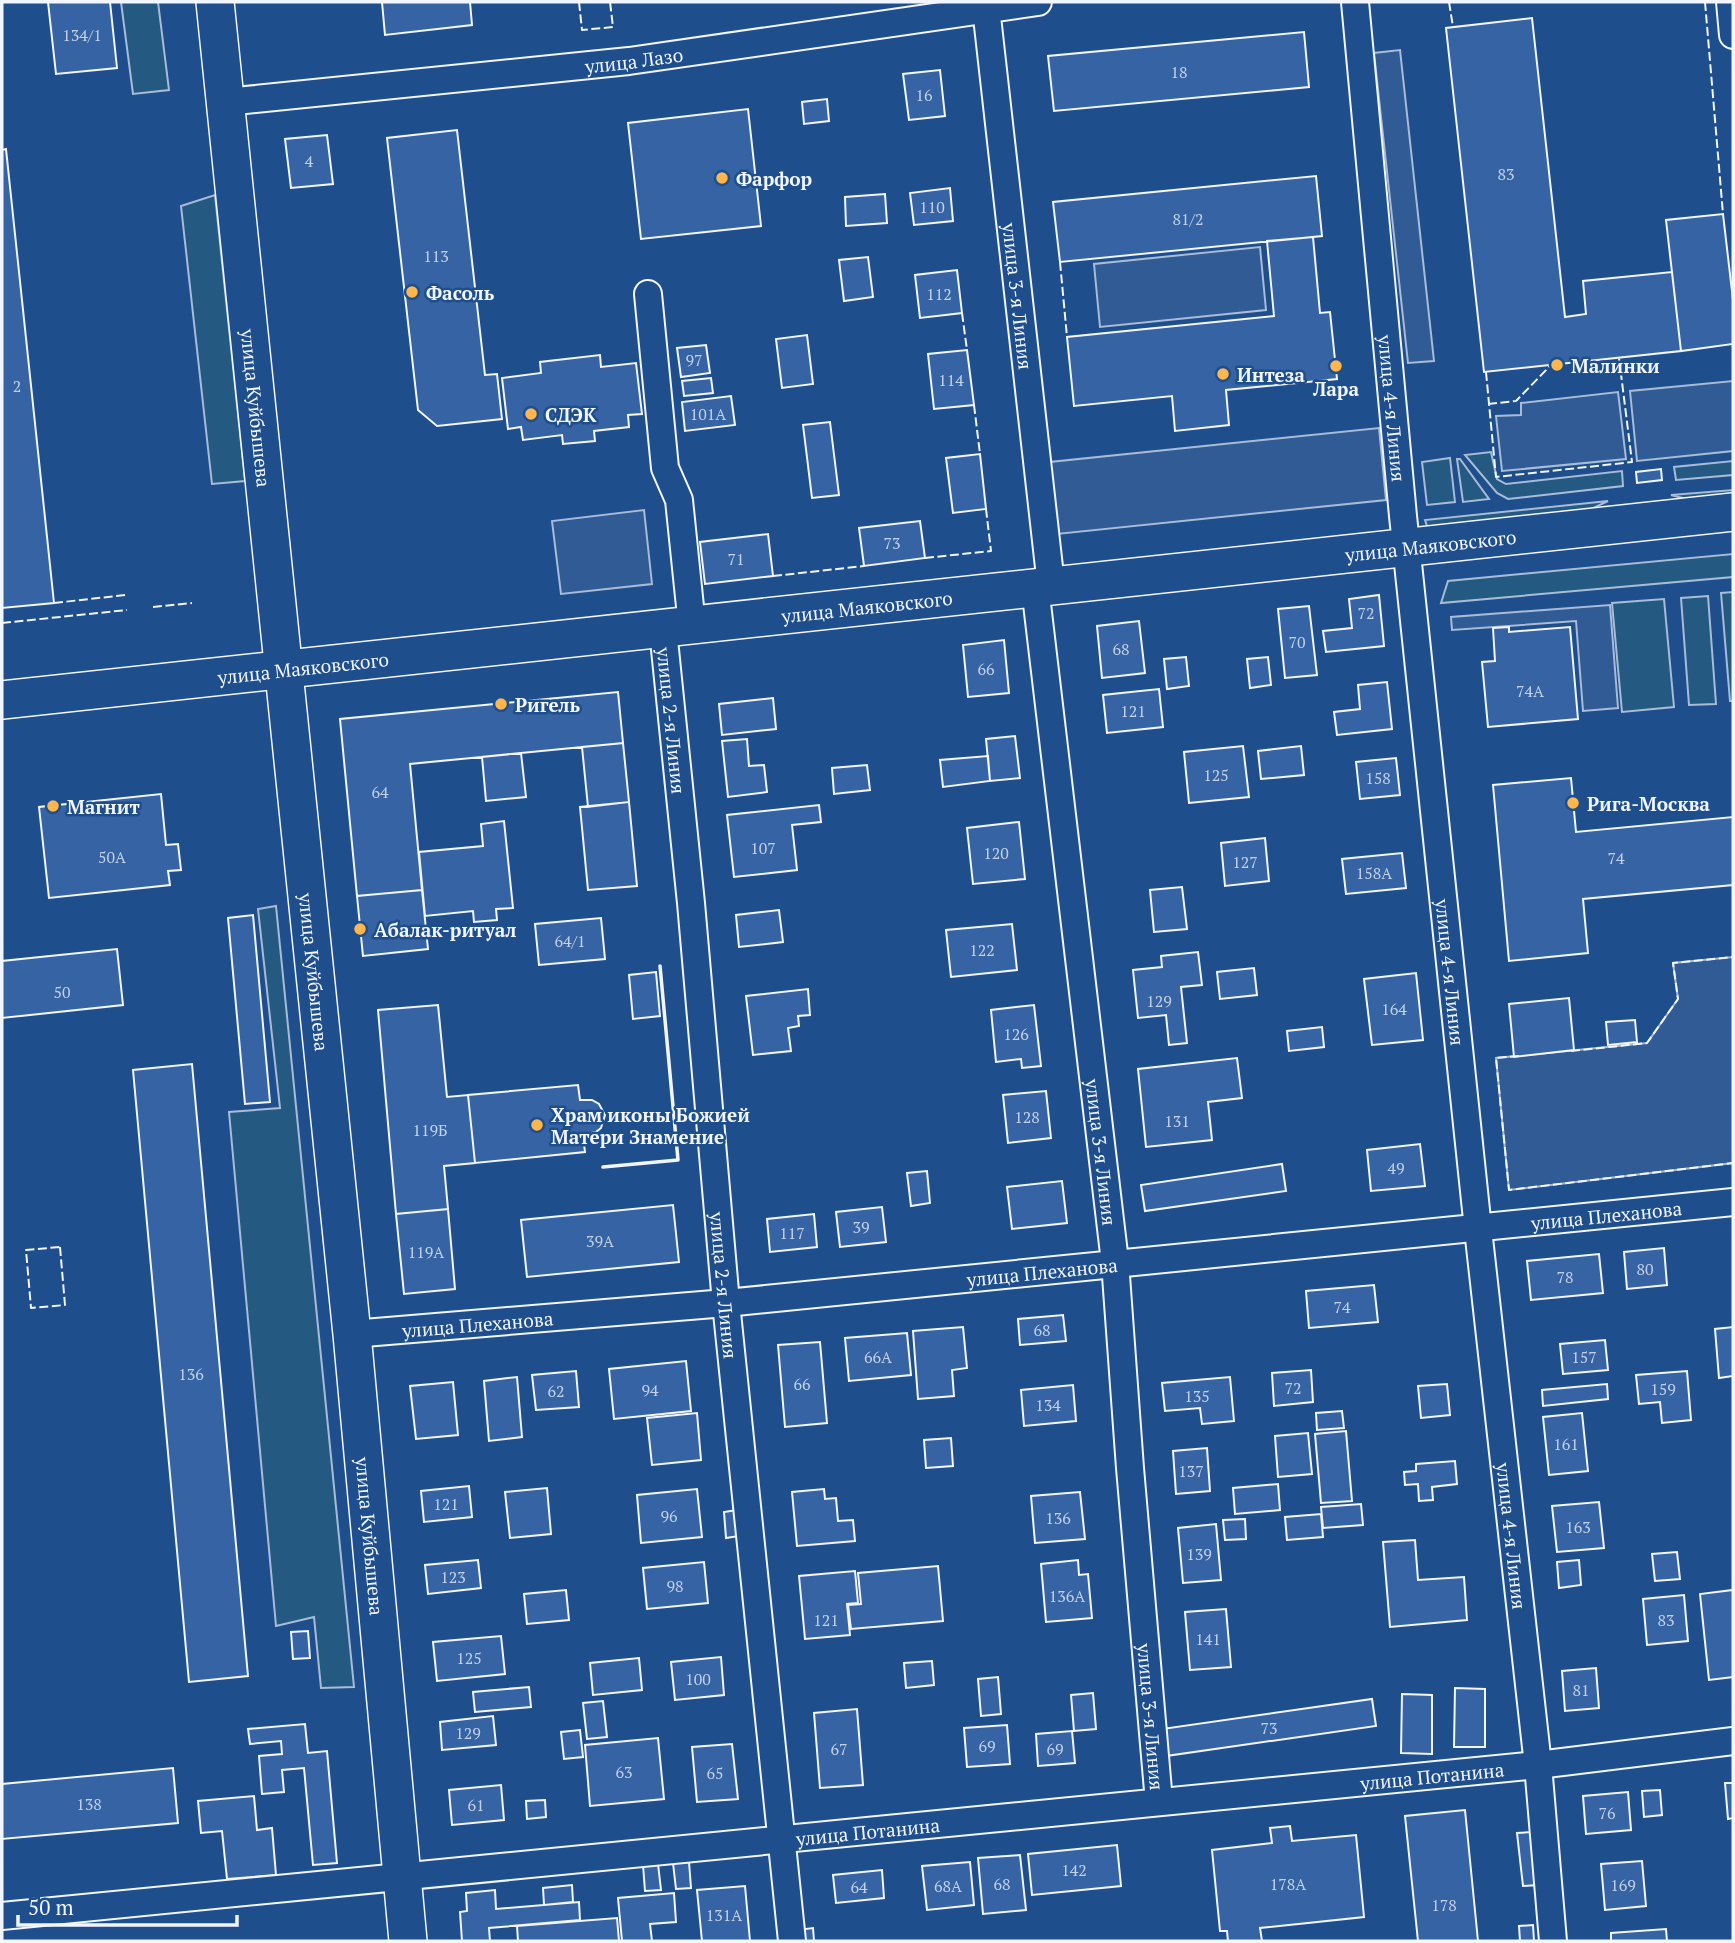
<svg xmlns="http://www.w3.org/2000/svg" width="1735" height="1943" font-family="'PT Serif',serif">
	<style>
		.green { fill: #245a82; stroke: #a8bbd7; stroke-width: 2 }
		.parking { fill: #305b95; stroke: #a8bbd7; stroke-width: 2 }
		.building { fill: #3563a3; stroke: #f2f6ff; stroke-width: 2 }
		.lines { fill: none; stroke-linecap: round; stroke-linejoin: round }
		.minor-casing { stroke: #f2f6ff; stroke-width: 30 }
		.secondary-casing { stroke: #f2f6ff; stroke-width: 40 }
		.minor { stroke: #1f4e8c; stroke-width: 26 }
		.secondary { stroke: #1f4e8c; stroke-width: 37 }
		.fence { stroke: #f2f6ff; stroke-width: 2; stroke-dasharray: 9 3.5; stroke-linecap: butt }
		.wall { stroke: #f2f6ff; stroke-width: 3.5 }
		.poi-dot { fill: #ffb74d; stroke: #1f4e8c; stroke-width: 2.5 }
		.labels { text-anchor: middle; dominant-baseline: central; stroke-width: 5; stroke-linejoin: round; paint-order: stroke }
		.number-label { font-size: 16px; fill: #c3d1e8 }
		.street-label { font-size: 19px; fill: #f2f6ff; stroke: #1f4e8c }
		.poi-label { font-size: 19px; font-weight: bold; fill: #f2f6ff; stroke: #1f4e8c; text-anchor: start }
	</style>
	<rect width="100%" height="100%" fill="#1f4e8c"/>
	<!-- green -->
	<path class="green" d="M121,2H158L169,90L133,94Z
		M215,195L245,481L212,484L181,206Z
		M1491,452L1497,479L1506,484L1622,471L1623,486L1508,499L1497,493L1465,455Z
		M1450,458L1455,502L1427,505L1422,462Z
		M1457,459H1460L1489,499L1463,502Z
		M1733,461V475L1676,480L1674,467Z
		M1733,490V500L1698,502L1671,495Z
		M1608,501L1579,515L1432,529L1427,526L1425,520Z
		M1733,554V577L1441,603L1448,581Z
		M1733,592V701H1730L1721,593Z
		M1708,596L1716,704L1689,705L1681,598Z
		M1664,599L1674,707L1622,712L1612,603Z
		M276,906L354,1687L321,1688L314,1617L276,1626L229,1112L280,1108L258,909Z"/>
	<!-- parking -->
	<path class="parking" d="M1400,50L1434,361L1408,363L1374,53Z
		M1260,247L1266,310L1100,327L1094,264Z
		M1733,381V451L1637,461L1630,391Z
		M1618,392L1626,459L1502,471L1496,416L1521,415V403Z
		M1379,428L1386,500L1057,534L1050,462Z
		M644,510L652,584L561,594L552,521Z
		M1610,605L1618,708L1583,711L1576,621L1452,630L1451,617Z
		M1733,957V1163L1509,1190L1496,1058L1647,1043L1678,999L1673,963Z"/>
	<!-- building -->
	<path class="building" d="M48,2H110L117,68L56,74Z
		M382,2H470L472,25L385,35Z
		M1532,18L1565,317L1586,314L1583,281L1672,272L1681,351L1484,372L1446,28Z
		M1304,32L1309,87L1054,111L1048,56Z
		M940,70L945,116L909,120L903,74Z
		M827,99L829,121L804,124L802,102Z
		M748,109L761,226L641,239L628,123Z
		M457,130L485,375L497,374L502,419L437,426L418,410L387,138Z
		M327,135L333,184L291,188L285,139Z
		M6,149L54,603L2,608V150Z
		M1316,176L1322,236L1060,262L1053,202Z
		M950,188L953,221L914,225L910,193Z
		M885,194L887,223L846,226L845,197Z
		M1723,214L1733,300V344L1681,351L1666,220Z
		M1313,237L1320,313L1330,312L1337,379L1226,390L1229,425L1175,431L1172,396L1074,406L1067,337L1274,316L1267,241Z
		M868,257L873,297L844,301L839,260Z
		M957,270L962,313L920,318L915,275Z
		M807,335L813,384L782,388L776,339Z
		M706,345L710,373L681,377L677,348Z
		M967,350L974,405L934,409L928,354Z
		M600,355L601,367L636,363L642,414L628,415L629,427L594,431L595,441L563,444L562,435L523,440L521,427L508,429L502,378L541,373L540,362Z
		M711,378L713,393L684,396L682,381Z
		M731,396L735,425L685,431L682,402Z
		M830,422L839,495L812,498L803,425Z
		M980,454L986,509L953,513L946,458Z
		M1661,469L1662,480L1637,483L1636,472Z
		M920,521L925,558L864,566L859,528Z
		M768,534L773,576L705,584L700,542Z
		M1379,595L1384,646L1326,652L1323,631L1352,628L1349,599Z
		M1309,606L1317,675L1285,678L1278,609Z
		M1139,621L1145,673L1102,678L1097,626Z
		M1509,627V632L1570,627L1578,719L1488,727L1482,662L1495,661L1493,628Z
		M1004,640L1009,693L968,697L963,645Z
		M1186,657L1189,686L1167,689L1164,659Z
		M1268,657L1271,685L1250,688L1247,659Z
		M1387,682L1392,729L1337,735L1334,712L1360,709L1358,685Z
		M1159,689L1163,727L1107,733L1103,695Z
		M618,692L623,743L410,764L422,890L357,896L340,719Z
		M773,698L776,729L722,735L719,704Z
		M1015,736L1020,778L990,781L986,739Z
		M747,739L749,766L764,765L767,792L728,797L722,741Z
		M623,743L629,802L588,807L582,747Z
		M1243,746L1249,797L1189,803L1184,752Z
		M1301,746L1304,775L1261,779L1258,751Z
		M521,753L526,797L486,801L482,757Z
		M988,756L990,781L943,787L940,760Z
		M1396,758L1400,795L1360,799L1356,762Z
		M867,765L870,790L834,794L832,768Z
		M1571,778L1576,832L1733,817V885L1583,899L1588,953L1509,961L1493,785Z
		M161,794L166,845L178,844L181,870L168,871L170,885L49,898L39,807Z
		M629,802L637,886L588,890L580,807Z
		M819,805L821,822L792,825L797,870L734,877L727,815Z
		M504,821L513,908L496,909L497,920L474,922L473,911L425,916L419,852L483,846L481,824Z
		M1019,822L1025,879L973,884L967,828Z
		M1265,838L1269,881L1225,886L1221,843Z
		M1402,853L1406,888L1346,894L1342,859Z
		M1182,887L1187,929L1154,932L1150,890Z
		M422,890L428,949L363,956L357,896Z
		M779,910L783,942L739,947L736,915Z
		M253,915L270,1102L245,1104L228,918Z
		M601,918L605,959L539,965L535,924Z
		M1012,924L1017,970L951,977L946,930Z
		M117,949L123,1005L2,1018V961Z
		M1198,952L1202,985L1181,987L1187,1043L1169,1045L1166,1015L1138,1018L1133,970L1162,967L1161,956Z
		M1254,968L1257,995L1220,999L1217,972Z
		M656,972L660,1016L633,1019L629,975Z
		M1416,973L1423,1040L1372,1045L1364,979Z
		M808,989L810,1015L798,1016L799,1026L788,1028L791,1051L753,1055L746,996Z
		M1569,998L1574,1050L1514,1057L1509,1004Z
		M438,1005L447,1097L468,1095L475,1163L444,1166L448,1209L396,1214L378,1010Z
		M1034,1005L1041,1066L1022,1068L1021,1059L996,1062L991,1010Z
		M1635,1020L1637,1042L1608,1045L1606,1022Z
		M1322,1027L1324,1047L1289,1051L1287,1031Z
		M1237,1058L1242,1098L1208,1102L1212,1140L1146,1147L1138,1069Z
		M192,1064L248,1676L189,1682L133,1070Z
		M578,1085L580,1100H592L599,1104L605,1115L601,1128L596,1132L583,1135L585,1152L475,1163L468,1095Z
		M1046,1091L1051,1138L1008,1143L1003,1095Z
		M1420,1144L1425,1186L1371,1191L1367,1150Z
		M1282,1164L1286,1191L1145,1211L1141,1185Z
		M927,1171L930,1203L911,1206L907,1173Z
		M1062,1181L1067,1223L1012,1229L1007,1187Z
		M673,1205L679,1262L527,1277L521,1220Z
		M882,1207L886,1242L840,1247L836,1212Z
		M448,1209L455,1289L404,1294L396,1214Z
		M814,1214L817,1247L770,1252L767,1219Z
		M1664,1248L1667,1285L1627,1289L1624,1252Z
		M1599,1254L1603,1293L1531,1300L1527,1261Z
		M1374,1285L1378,1322L1309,1328L1306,1291Z
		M1063,1315L1066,1341L1020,1345L1018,1319Z
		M963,1327L967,1368L952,1370L954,1396L918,1399L913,1331Z
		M1733,1327V1376L1719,1378L1715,1329Z
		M907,1333L911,1375L849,1381L845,1338Z
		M1605,1340L1608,1370L1563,1374L1560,1344Z
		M820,1342L827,1423L785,1427L778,1345Z
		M686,1361L691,1411L614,1419L609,1369Z
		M1311,1370L1313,1402L1274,1406L1272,1373Z
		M576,1371L579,1407L536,1410L532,1375Z
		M1687,1371L1691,1420L1662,1423L1660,1402L1639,1404L1636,1375Z
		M517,1377L522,1437L489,1441L484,1381Z
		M1230,1377L1234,1421L1202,1424L1200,1408L1165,1411L1162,1383Z
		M453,1382L458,1435L416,1439L410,1386Z
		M1447,1384L1450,1415L1421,1418L1418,1386Z
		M1607,1384L1608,1399L1543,1406L1542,1390Z
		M1073,1385L1076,1421L1024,1426L1021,1390Z
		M1342,1411L1344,1428L1317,1430L1316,1413Z
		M697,1413L701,1460L652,1465L647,1418Z
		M1582,1413L1588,1471L1549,1475L1543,1417Z
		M1346,1431L1352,1501L1321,1503L1315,1434Z
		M1308,1433L1312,1474L1278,1477L1275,1436Z
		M951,1438L953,1466L926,1468L924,1440Z
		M1207,1448L1210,1491L1176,1494L1173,1451Z
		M1455,1461L1457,1484L1432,1487L1433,1500L1419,1501L1418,1484L1405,1485L1404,1472L1416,1471V1464Z
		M1278,1484L1280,1510L1235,1514L1233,1488Z
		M469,1486L472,1517L424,1522L421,1491Z
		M547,1488L551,1534L510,1538L505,1492Z
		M697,1489L702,1537L641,1543L637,1495Z
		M824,1489L825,1499L836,1498L838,1521L853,1520L855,1541L797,1546L792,1492Z
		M1080,1492L1085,1539L1035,1543L1031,1496Z
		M1599,1502L1604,1548L1557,1552L1552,1506Z
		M1361,1504L1363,1525L1323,1528L1321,1507Z
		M737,1510L739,1536L726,1538L724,1512Z
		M1321,1514L1323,1537L1287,1540L1285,1517Z
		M1245,1519L1246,1539L1225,1540L1223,1520Z
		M1216,1524L1221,1580L1183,1583L1178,1528Z
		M1415,1540L1418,1580L1464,1577L1467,1620L1390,1627L1383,1542Z
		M1677,1552L1680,1579L1655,1581L1652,1554Z
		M478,1560L481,1588L428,1594L425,1565Z
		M1078,1560L1079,1575L1088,1574L1092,1618L1046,1622L1041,1564Z
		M1579,1560L1581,1585L1559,1588L1557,1562Z
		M704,1562L708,1603L647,1609L643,1568Z
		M938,1566L943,1621L851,1629L848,1605L861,1604L858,1573Z
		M855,1571L858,1603L847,1604L850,1635L805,1639L799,1576Z
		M566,1590L569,1620L527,1624L524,1594Z
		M1733,1590V1677L1709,1680L1700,1594Z
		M1684,1595L1688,1641L1647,1645L1643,1599Z
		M1226,1609L1231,1667L1190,1670L1185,1612Z
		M308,1631L310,1658L293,1659L291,1632Z
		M501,1636L505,1674L437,1681L433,1642Z
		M721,1657L724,1695L675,1700L671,1662Z
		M639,1658L642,1690L593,1695L590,1663Z
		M932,1661L934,1685L906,1688L904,1663Z
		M1596,1668L1599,1708L1565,1711L1562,1671Z
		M998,1677L1001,1714L981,1716L978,1679Z
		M529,1687L531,1707L475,1712L473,1692Z
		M1455,1688L1485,1689V1747H1454Z
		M1093,1693L1096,1729L1074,1731L1071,1695Z
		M1402,1694L1432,1695V1754L1401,1753Z
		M1372,1699L1376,1726L1166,1756L1162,1729Z
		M603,1701L607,1737L587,1739L583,1703Z
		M857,1709L863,1785L820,1788L814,1713Z
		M493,1716L496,1745L442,1750L440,1722Z
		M305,1724L308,1753L327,1751L337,1863L313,1865L304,1768L282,1770L284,1792L262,1794L259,1756L282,1754L281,1741L250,1744L248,1729Z
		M1007,1725L1010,1764L967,1767L964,1728Z
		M580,1730L583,1757L564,1759L561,1732Z
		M1072,1731L1075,1763L1038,1766L1036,1734Z
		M658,1738L664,1799L590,1806L585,1745Z
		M732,1744L738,1799L697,1802L692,1747Z
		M173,1768L178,1823L2,1839V1784Z
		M1725,1783H1733V1818L1728,1819Z
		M501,1785L504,1820L452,1825L449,1790Z
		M1660,1790L1662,1815L1644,1817L1642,1791Z
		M1628,1792L1631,1830L1586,1834L1583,1796Z
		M254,1796L257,1830L272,1828L276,1875L227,1879L222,1831L201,1833L198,1801Z
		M545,1800L546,1817L527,1819L526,1801Z
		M1465,1810L1478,1941H1418L1405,1816Z
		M1290,1826L1292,1841L1356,1835L1364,1917L1260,1928L1262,1941H1228L1227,1931H1220L1212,1850L1272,1843L1270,1828Z
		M1533,1832L1538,1885L1523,1886L1517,1833Z
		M1117,1845L1121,1886L1032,1895L1028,1854Z
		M1020,1855L1026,1910L983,1914L978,1858Z
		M1642,1861L1646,1906L1605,1910L1601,1864Z
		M689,1862L691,1888L676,1889L673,1863Z
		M970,1862L974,1905L927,1910L922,1866Z
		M658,1864L661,1890L645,1891L643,1865Z
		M882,1870L884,1898L836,1903L833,1875Z
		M572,1885L573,1902L544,1905L543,1888Z
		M745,1886L750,1941H702L697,1890Z
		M495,1890L496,1909L579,1902L580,1920L489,1928L490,1941H462L460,1912L467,1911L466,1893Z
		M674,1893L676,1922L650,1924L652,1941H622L618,1898Z
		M617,1918L619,1941H518L517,1926Z
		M1533,1925L1534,1941H1520L1519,1926Z
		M813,1928L814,1941H798L797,1930Z
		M1666,1929L1667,1941H1611V1933Z"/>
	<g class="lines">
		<!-- minor casing -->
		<g class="minor-casing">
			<g id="minor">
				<path id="s1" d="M1355,2L1403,516L1478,1229L1538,1765L1553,1941"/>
				<path d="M1730,2L1733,35"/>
				<path id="s2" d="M986,8L1051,585"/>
				<path id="s3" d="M226,102L629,61L1038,2"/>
				<path d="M648,294L665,468L679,500L692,626"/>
				<path id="s4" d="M1035,587L1115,1262L1130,1468L1159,1802"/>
				<path id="s5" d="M663,630L691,903L726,1303L792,1941"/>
				<path id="s6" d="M352,1334L726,1303L1733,1202"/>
				<path id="s7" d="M2,1916L1538,1765L1733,1741"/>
			</g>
		</g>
		<!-- secondary casing -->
		<g class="secondary-casing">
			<g id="secondary">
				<path id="s8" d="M215,2L352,1334L408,1941"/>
				<path id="s9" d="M2,700L1733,512"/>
			</g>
		</g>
		<!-- minor -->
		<use href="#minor" class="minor"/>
		<!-- secondary -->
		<use href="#secondary" class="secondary"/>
		<!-- fence -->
		<path class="fence" d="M579,2L582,30L613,27L610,2
			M1449,2L1453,27
			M1685,2H1687
			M1705,2L1723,214
			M1060,262L1067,337
			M962,313L967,350
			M1486,372L1496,477L1632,462L1619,358
			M1488,404L1516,401L1551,365
			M974,405L980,454
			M925,558L991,551L986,509
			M773,576L864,566
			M54,603L126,595
			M153,607L192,603
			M2,623L127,610
			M1571,1051L1647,1043L1678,999L1673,963L1733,957
			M1519,1056L1496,1058L1509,1190L1733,1163
			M60,1247L65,1305L31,1308L26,1250Z"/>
		<!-- wall -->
		<path class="wall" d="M603,1167L678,1160L660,966"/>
	</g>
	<!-- markers -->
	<g class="poi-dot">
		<circle cx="722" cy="178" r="7"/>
		<circle cx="412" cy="292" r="7"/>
		<circle cx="1557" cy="365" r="7"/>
		<circle cx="1336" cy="366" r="7"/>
		<circle cx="1223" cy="374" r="7"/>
		<circle cx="531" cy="414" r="7"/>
		<circle cx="501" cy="704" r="7"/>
		<circle cx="1573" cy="803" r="7"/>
		<circle cx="53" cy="806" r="7"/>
		<circle cx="360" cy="929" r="7"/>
		<circle cx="537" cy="1125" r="7"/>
	</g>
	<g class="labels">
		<!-- number labels -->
		<g class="number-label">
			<text x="82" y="35">134/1</text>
			<text x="1179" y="72">18</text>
			<text x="924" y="95">16</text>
			<text x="309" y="161">4</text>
			<text x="1506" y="174">83</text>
			<text x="932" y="207">110</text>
			<text x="1188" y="219">81/2</text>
			<text x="436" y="256">113</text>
			<text x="939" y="294">112</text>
			<text x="694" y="360">97</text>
			<text x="951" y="380">114</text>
			<text x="17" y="386">2</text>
			<text x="708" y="414">101А</text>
			<text x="892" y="543">73</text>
			<text x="736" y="559">71</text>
			<text x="1366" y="613">72</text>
			<text x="1297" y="642">70</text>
			<text x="1121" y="649">68</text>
			<text x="986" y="669">66</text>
			<text x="1530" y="691">74А</text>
			<text x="1133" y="711">121</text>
			<text x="1216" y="775">125</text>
			<text x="1378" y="778">158</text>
			<text x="380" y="792">64</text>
			<text x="763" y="848">107</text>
			<text x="996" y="853">120</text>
			<text x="112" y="857">50А</text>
			<text x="1616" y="858">74</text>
			<text x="1245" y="862">127</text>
			<text x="1374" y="873">158А</text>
			<text x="570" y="941">64/1</text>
			<text x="982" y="950">122</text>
			<text x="62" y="992">50</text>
			<text x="1159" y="1001">129</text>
			<text x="1394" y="1009">164</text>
			<text x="1016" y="1034">126</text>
			<text x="1027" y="1117">128</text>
			<text x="1177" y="1121">131</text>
			<text x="430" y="1130">119Б</text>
			<text x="1396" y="1168">49</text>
			<text x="861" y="1227">39</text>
			<text x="792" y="1233">117</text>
			<text x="600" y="1241">39А</text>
			<text x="426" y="1252">119А</text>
			<text x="1645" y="1269">80</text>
			<text x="1565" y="1277">78</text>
			<text x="1342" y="1307">74</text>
			<text x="1042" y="1330">68</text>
			<text x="878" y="1357">66А</text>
			<text x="1584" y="1357">157</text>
			<text x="191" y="1374">136</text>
			<text x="802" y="1384">66</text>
			<text x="1293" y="1388">72</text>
			<text x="1663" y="1389">159</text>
			<text x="650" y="1390">94</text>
			<text x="556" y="1391">62</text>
			<text x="1197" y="1396">135</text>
			<text x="1048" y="1405">134</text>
			<text x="1566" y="1444">161</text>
			<text x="1191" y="1471">137</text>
			<text x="446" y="1504">121</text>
			<text x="669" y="1516">96</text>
			<text x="1058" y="1518">136</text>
			<text x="1578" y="1527">163</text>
			<text x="1199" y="1554">139</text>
			<text x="453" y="1577">123</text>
			<text x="675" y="1586">98</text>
			<text x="1067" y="1596">136А</text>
			<text x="826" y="1620">121</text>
			<text x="1666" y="1620">83</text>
			<text x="1208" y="1639">141</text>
			<text x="469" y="1658">125</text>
			<text x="698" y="1679">100</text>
			<text x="1581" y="1690">81</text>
			<text x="1269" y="1728">73</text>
			<text x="468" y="1733">129</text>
			<text x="987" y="1746">69</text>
			<text x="839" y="1749">67</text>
			<text x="1055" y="1749">69</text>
			<text x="624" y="1772">63</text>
			<text x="715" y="1773">65</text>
			<text x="89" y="1804">138</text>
			<text x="476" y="1805">61</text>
			<text x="1607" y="1813">76</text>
			<text x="1074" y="1870">142</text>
			<text x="1002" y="1884">68</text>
			<text x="1288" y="1884">178А</text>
			<text x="1623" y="1885">169</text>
			<text x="948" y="1886">68А</text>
			<text x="859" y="1887">64</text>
			<text x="1444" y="1905">178</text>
			<text x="724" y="1915">131А</text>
		</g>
		<!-- street labels -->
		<g class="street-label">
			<text stroke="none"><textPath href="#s3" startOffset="410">улица Лазо</textPath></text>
			<text stroke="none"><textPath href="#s2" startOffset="290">улица 3-я Линия</textPath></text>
			<text stroke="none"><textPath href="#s8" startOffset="408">улица Куйбышева</textPath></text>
			<text stroke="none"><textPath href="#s1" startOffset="408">улица 4-я Линия</textPath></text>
			<text stroke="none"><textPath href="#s9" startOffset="1437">улица Маяковского</textPath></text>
			<text stroke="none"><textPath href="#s9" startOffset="870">улица Маяковского</textPath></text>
			<text stroke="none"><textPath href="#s9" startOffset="303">улица Маяковского</textPath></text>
			<text stroke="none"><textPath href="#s5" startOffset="91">улица 2-я Линия</textPath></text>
			<text stroke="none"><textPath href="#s8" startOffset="975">улица Куйбышева</textPath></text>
			<text stroke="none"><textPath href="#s1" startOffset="975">улица 4-я Линия</textPath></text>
			<text stroke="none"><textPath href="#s4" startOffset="569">улица 3-я Линия</textPath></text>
			<text stroke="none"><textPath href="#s6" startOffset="1260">улица Плеханова</textPath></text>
			<text stroke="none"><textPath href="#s6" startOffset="693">улица Плеханова</textPath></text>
			<text stroke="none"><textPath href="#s5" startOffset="658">улица 2-я Линия</textPath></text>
			<text stroke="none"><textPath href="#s6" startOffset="126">улица Плеханова</textPath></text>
			<text stroke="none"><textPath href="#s1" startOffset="1542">улица 4-я Линия</textPath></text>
			<text stroke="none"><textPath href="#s8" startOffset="1542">улица Куйбышева</textPath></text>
			<text stroke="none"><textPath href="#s4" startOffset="1136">улица 3-я Линия</textPath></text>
			<text stroke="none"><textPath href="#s7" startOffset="1437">улица Потанина</textPath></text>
			<text stroke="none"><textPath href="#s7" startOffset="870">улица Потанина</textPath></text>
		</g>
		<!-- poi labels -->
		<g class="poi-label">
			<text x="736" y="178">Фарфор</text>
			<text x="426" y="292">Фасоль</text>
			<text x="1571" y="365">Малинки</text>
			<text x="1237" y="374">Интеза</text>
			<text x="1336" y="388" text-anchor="middle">Лара</text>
			<text x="545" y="414">СДЭК</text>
			<text x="515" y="704">Ригель</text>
			<text x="1587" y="803">Рига-Москва</text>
			<text x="67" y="806">Магнит</text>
			<text x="374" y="929">Абалак-ритуал</text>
			<text x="551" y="1114">Храм иконы Божией<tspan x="551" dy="22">Матери Знамение</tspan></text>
		</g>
	</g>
	<!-- border -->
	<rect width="1735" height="1943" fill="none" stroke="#f2f6ff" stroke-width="7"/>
	<!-- scale -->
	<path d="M18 1915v10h219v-10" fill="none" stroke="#f2f6ff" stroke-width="3.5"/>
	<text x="28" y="1915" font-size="21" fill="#f2f6ff" stroke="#1f4e8c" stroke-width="5" paint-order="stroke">50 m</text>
</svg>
